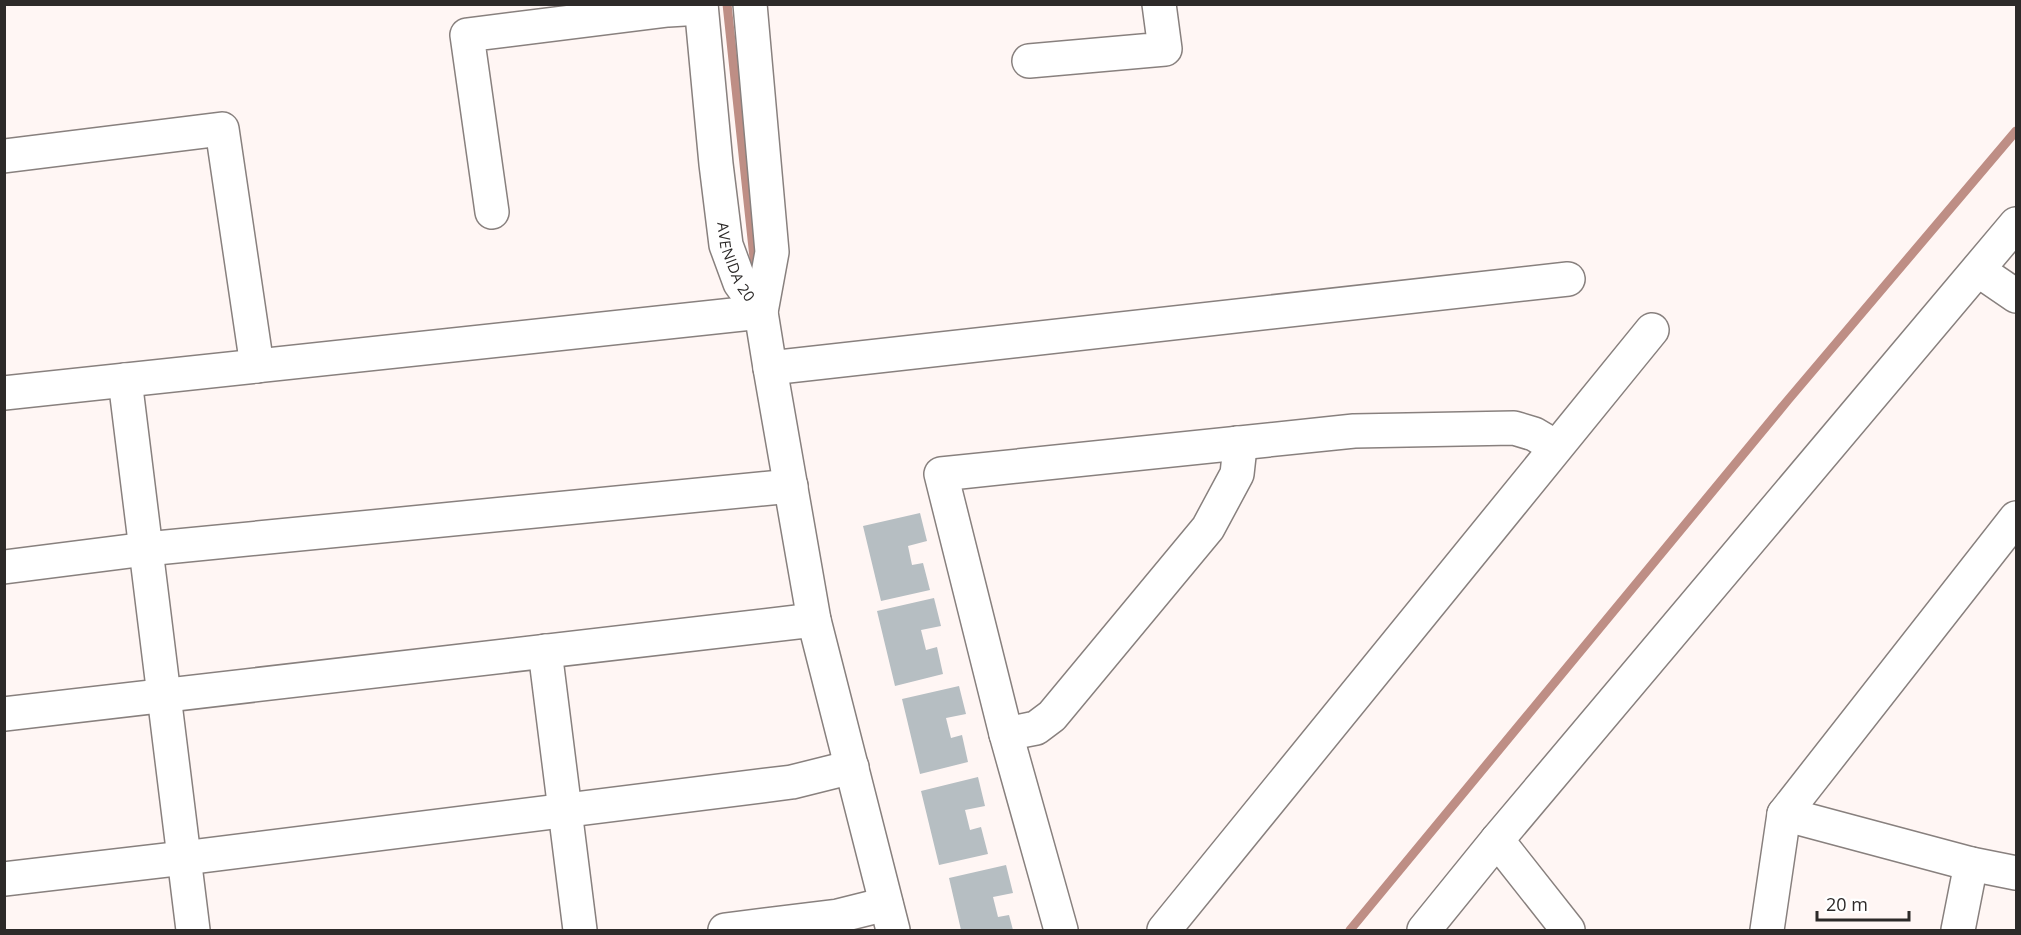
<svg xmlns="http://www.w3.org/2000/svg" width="2021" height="935" font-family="'Open Sans',sans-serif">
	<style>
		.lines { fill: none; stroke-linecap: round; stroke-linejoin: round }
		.stream { stroke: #be8e85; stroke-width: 9 }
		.building { fill: #b6bec2 }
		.minor-casing { stroke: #88807e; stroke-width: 36 }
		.minor { stroke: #fff; stroke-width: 33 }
		.labels { text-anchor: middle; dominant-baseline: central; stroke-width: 5; stroke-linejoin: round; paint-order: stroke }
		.street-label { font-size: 15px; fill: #2d2a29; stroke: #fff }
	</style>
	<rect width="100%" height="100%" fill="#fff6f4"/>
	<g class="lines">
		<!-- stream -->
		<path class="stream" d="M727,4L755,267
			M1350,930L1788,400L2016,131"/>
	</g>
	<!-- building -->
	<path class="building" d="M920,513L927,541L908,546L912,565L923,563L930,590L881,601L863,526Z
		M934,598L941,626L921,630L926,650L937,647L943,674L895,686L877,611Z
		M959,686L966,714L946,718L951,738L962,735L968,762L920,774L902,699Z
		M978,777L985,806L965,810L970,830L981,827L988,854L939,865L921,791Z
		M1006,865L1013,893L993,897L998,917L1009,915L1013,930H961L949,878Z"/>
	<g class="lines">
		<!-- minor casing -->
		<g class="minor-casing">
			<g id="minor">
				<path id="s1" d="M701,4L716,164L726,245L740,283L761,312"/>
				<path d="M750,4L772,252L761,312L770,368L814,620L893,930"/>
				<path d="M1029,61L1165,49L1159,4"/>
				<path d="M4,156L222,129L257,366"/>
				<path d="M492,212L467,35L668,10L701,8"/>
				<path d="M1978,270L2016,296"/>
				<path d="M770,368L1568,279"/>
				<path d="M125,380L193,930"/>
				<path d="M4,393L761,312"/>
				<path d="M2016,518L1784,814L1971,864L2016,873"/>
				<path d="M4,567L146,549L791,486"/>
				<path d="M545,651L580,930"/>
				<path d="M4,714L814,620"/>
				<path d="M1006,734L1036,728L1052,716L1208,528L1237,474L1239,456L1237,443"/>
				<path d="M1497,840L1568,930"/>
				<path d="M4,879L184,858L792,782L852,767"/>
				<path d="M725,930L838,916L886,904"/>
				<path d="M1061,930L1006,734L941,474L1354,431L1514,428L1534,434L1556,447"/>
				<path d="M1164,930L1652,330"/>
				<path d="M1424,930L1497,840L2016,224"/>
				<path d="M1767,930L1784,814"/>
				<path d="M1958,930L1971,864"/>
			</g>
		</g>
		<!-- minor -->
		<use href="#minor" class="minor"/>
	</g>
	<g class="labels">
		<!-- street labels -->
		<g class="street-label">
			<text stroke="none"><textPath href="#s1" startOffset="261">AVENIDA 20</textPath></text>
		</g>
	</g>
	<!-- border -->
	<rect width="2021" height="935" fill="none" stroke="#2d2a29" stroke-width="12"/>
	<!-- scale -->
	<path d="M1817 911v9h92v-9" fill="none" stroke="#2d2a29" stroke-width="3"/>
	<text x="1826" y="911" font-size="18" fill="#2d2a29" stroke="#ffffff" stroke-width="4.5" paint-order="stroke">20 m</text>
</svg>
